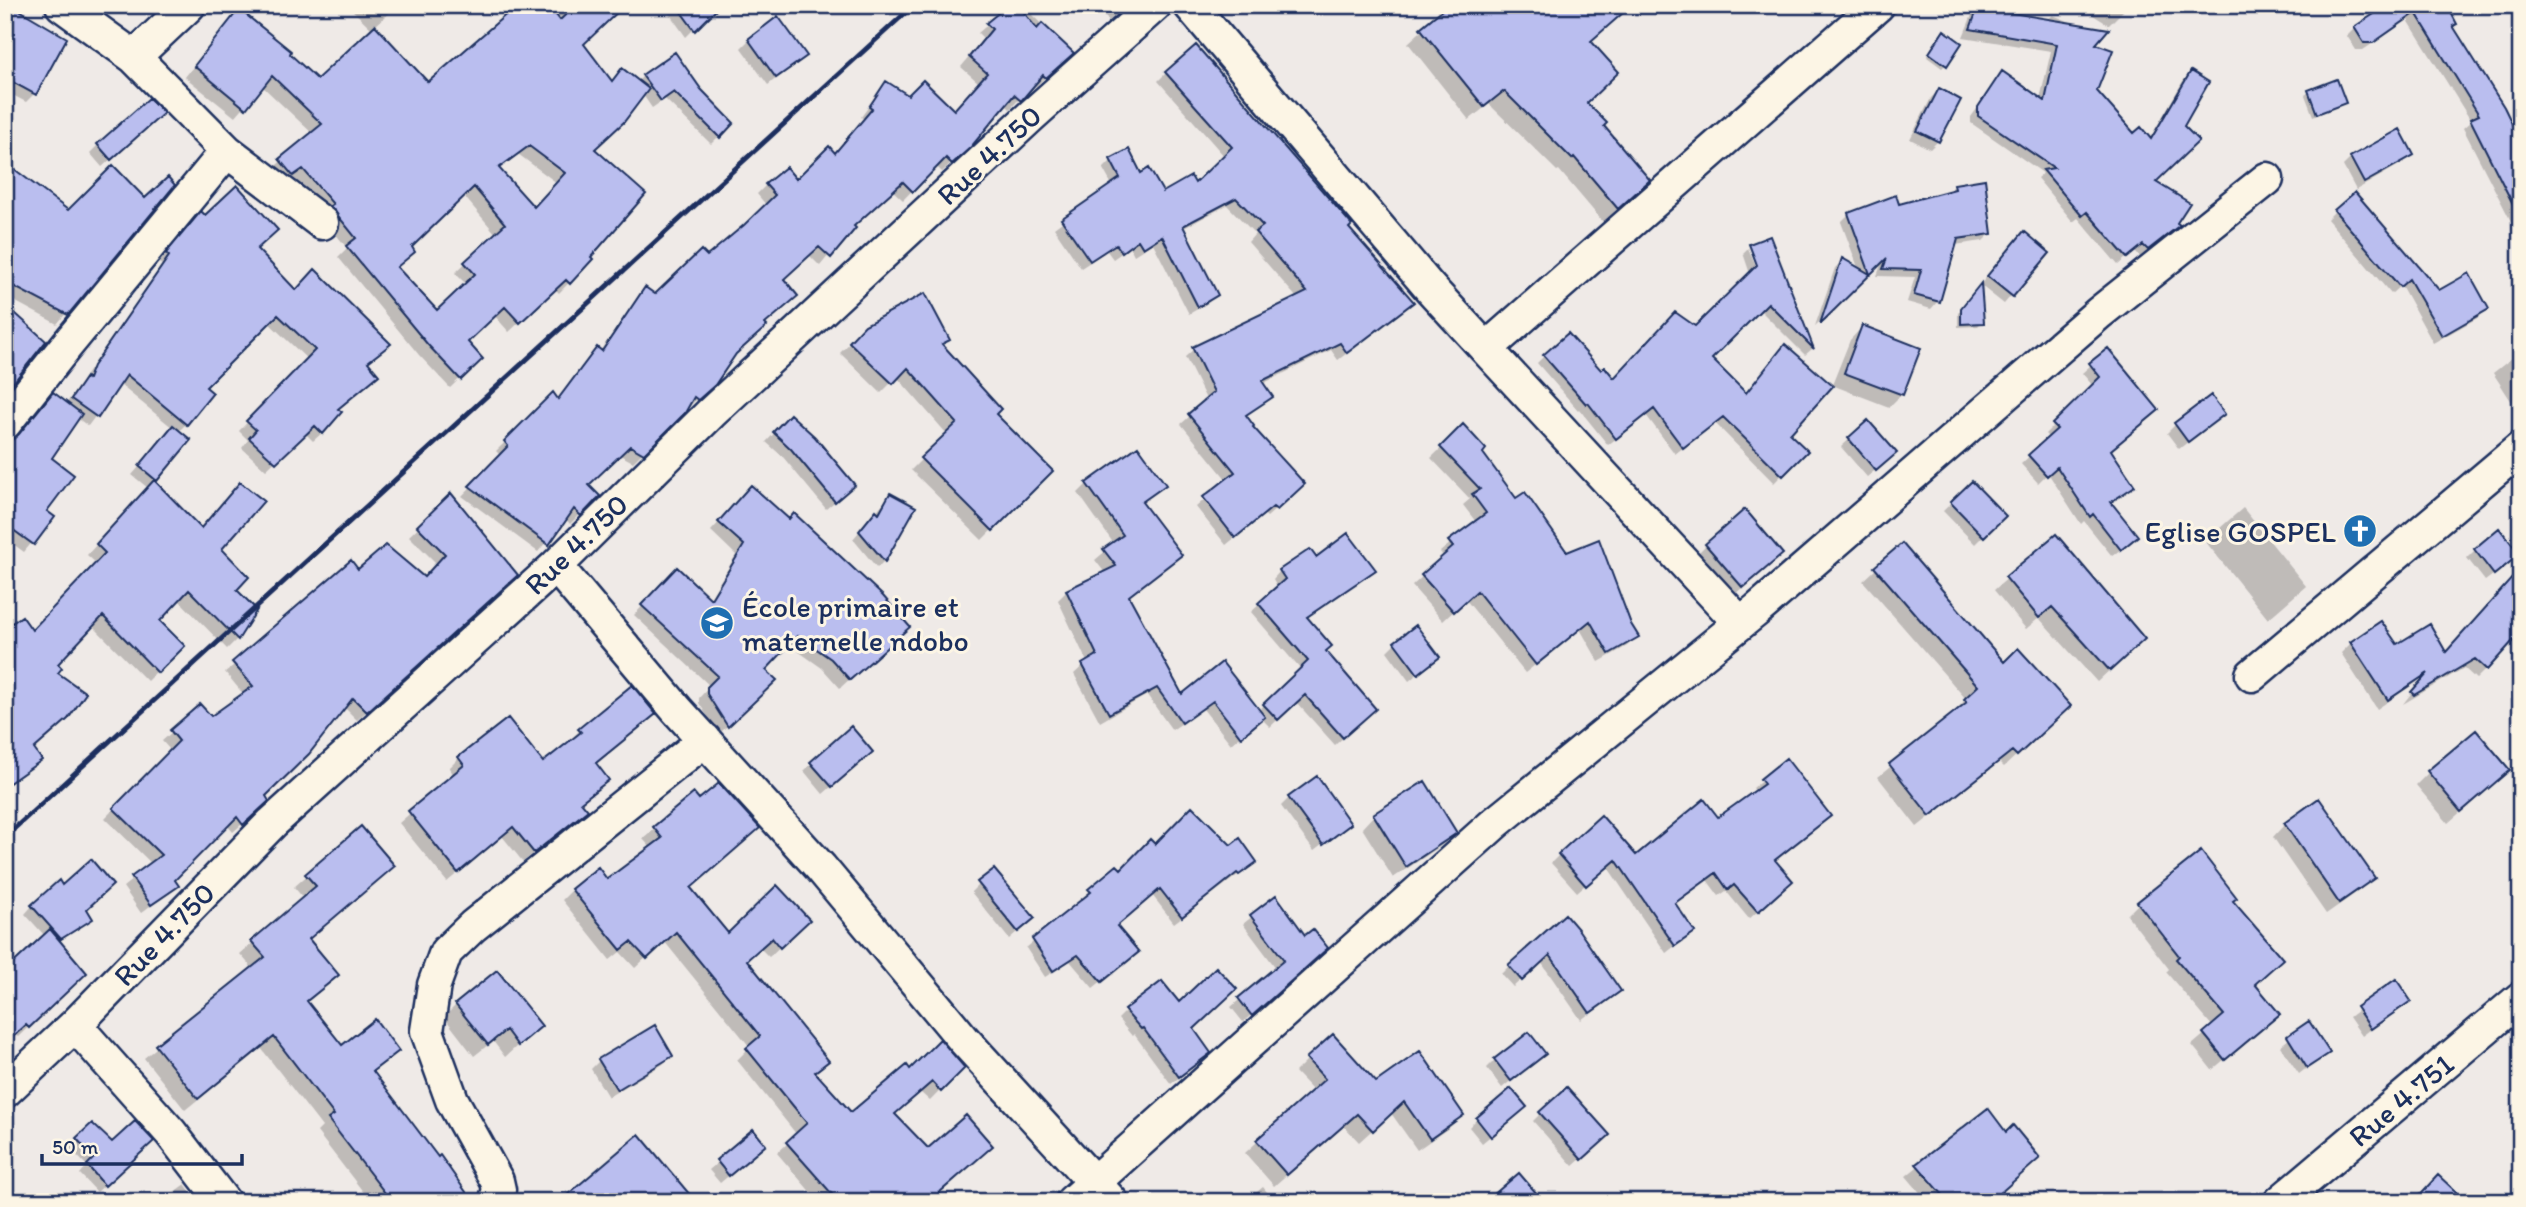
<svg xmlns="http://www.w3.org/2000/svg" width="2526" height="1207" font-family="Itim,sans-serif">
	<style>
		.shadow { fill: #0003; fill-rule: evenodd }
		.building { fill: #babeef; stroke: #1b2f5e; stroke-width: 2; fill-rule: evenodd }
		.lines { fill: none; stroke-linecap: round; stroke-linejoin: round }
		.minor-casing { stroke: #1b2f5e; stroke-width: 37 }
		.minor { stroke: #fcf5e5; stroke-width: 32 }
		.rail { stroke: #1b2f5e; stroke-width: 5 }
		.labels { text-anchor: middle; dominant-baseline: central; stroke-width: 6; stroke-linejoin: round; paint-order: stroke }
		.street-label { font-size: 30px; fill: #1b2f5e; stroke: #fcf5e5 }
		.poi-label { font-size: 30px; fill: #1b2f5e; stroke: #fcf5e5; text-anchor: end }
	</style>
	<rect width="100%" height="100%" fill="#efeae7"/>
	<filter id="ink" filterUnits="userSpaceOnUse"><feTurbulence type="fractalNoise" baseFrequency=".0143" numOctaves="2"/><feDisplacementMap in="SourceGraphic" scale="14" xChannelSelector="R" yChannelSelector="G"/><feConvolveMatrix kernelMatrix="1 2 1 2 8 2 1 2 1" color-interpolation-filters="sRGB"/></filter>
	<g filter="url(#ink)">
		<!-- shadow -->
		<path class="shadow" d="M5,5L65,39L34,94L26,102L5,91Z
			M347,5H398L374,27L428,84L520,5H623L582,44L611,82L622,70L637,82L643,76L700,90L732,123L711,144L665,99L652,108L643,95L593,149L588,257L591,260L559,293L555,289L509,332L494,315L465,343L480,359L450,388L419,355L338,257L347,248L322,217L325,214L292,177L283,185L271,170L313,134L262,86L235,117L185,77L229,21L287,54L317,82L373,30ZM518,154L557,183L533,210L498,169ZM463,195L496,234L455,273L466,284L437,312L395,268L409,248Z
			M663,5H718L686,37Z
			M1011,5H1039L1032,15L1071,53L1036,86L1033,84L1010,109L1005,104L969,146L942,172L936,166L903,200L892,190L852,227L820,266L809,255L782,280L763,324L734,355L713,383L633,462L620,455L587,485L598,496L570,524L565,518L538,552L462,496L501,456L496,451L553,395L557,400L588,358L597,349L600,351L637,299L646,290L656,297L707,258L767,206L757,194L766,185L796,182L835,154L864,119L861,117L886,83L908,97L954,112L979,83L961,67L984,39L978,33Z
			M1094,5H1127L1109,21Z
			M1434,5H1608L1589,42L1585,103L1602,126L1634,194L1603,222L1559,170L1557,171L1489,104L1469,120L1408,43L1441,13Z
			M1976,5H2000L1997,12L2047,20L2053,15L2102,35L2093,44L2095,91L2134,135L2149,140L2183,81L2191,73L2153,182L2170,233L2140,257L2134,251L2118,265L2078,218L2073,222L2037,178L2043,173L1971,123V117L2003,73L2040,99L2051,51L1963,37Z
			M2077,5H2129L2109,25Z
			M2445,5L2452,26L2515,135L2521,132V226L2515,229L2463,128L2471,121L2408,20L2363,50H2356L2347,36L2355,28Z
			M1941,36L1945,65L1942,68L1927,57Z
			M749,40L805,55L768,85L741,48Z
			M1166,73L1346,228L1403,310L1338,360L1331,350L1262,384L1271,396L1245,416L1295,492L1267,517L1264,514L1226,545L1196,507L1227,480L1181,424L1207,401L1185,357L1194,349L1297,298L1248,242L1255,234L1227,205L1182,229L1216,295L1208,303L1189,314L1153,243L1134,255L1130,247L1113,259L1107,251L1081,268L1054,228L1112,185L1103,169L1111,161L1140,175L1162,195L1195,186L1225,157L1158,81Z
			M1939,90L1938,141L1930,149L1910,139L1931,98Z
			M2309,92L2344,102L2340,106L2313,116L2305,95Z
			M153,121L102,167L90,153L98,145Z
			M2412,154L2404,162L2356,190L2343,166L2351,158Z
			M5,171L68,212L145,201L173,185L57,324L5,296Z
			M1955,185L1991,233L1983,241L1955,245L1938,301L1931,309L1907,302L1915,277L1877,276L1883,259L1815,326L1835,268L1842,261L1859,270L1841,222L1849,214L1898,206L1948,192Z
			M2335,211L2438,293L2487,309L2479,317L2433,343L2401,285L2391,294L2327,219Z
			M193,222L255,250L296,292L381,352L367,363L337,409L340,412L322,433L313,441L305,433L266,470L242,448L248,440L239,431L308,360L268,322L204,387L186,424L178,432L189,441L154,482L219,549L234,590L255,610L237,639L227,649L178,599L157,621L182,646L147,681L92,625L56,663L55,673L33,749L40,760L5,787V630L32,632L97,564L87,555L148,488L132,475L173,428L119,384L88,426L77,418L49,458L44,511L53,517L24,552L5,538V443L12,442L66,404L162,265L159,263Z
			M1769,238L1812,349L1805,355L1759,309L1710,359L1805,451L1774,483L1715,423L1675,454L1646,415L1608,445L1579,409L1578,410L1537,363L1544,356L1601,372L1613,380L1695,329L1750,274L1743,253L1748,248L1759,273L1762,272L1752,247H1749Z
			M2016,241L2047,253L2004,304L1980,285Z
			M1980,287L1982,322L1978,326L1958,327V313Z
			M866,326L948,340L942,346L993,414L1050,471L982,540L911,470L947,434L897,377L881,393L840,353Z
			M1862,327L1902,394L1889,407L1832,385L1850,340Z
			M2108,350L2109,450L2133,486L2110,504L2128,544L2112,556L2084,521L2081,524L2048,473L2038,483L2021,464L2049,438L2045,434L2093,386L2082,373Z
			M2521,351V403L2515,407L2493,373Z
			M2223,414L2179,449L2167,433L2175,425Z
			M790,417L845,493L826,509L783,457L766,442Z
			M1868,422L1887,460L1867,477L1841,447Z
			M1463,427L1516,501L1630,624L1637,636L1627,646L1599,662L1580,629L1525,673L1466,600L1443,621L1412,586L1444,557L1440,552L1476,522L1463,505L1470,499L1431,458Z
			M1972,483L2003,516L1975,544L1943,511Z
			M1087,484L1163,485L1141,503L1180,555L1127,597L1182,696L1221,664L1258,711L1301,670L1251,612L1278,588L1273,579L1280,571L1316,560L1373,570L1306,618L1324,651L1366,717L1335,745L1296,702L1270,727L1261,718L1231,744L1203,709L1172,730L1147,695L1100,722L1074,674L1087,662L1058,600L1067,591L1105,573L1095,560L1114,544L1078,493Z
			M890,495L913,508L884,561L877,568L853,539Z
			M451,496L507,584L357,720L344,707L263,796L258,810L233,832L227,825L173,880L177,885L141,913L123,887L152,864L105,818L171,751L162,741L200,707L211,719L244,695L225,672L358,571L424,579L437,564L409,536Z
			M743,496L898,635L840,688L822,668L788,644L764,670L774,680L719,734L699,703V698L710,686L634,615L677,570L709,600L736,555L711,531Z
			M2243,508L2306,586L2268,619L2205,541Z
			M2056,536L2130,651L2097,682L2039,618L2026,629L1994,590Z
			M1706,545L1772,562L1734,595L1698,553Z
			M2475,550L2510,562L2485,581L2467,558Z
			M1876,569L2004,664L2056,718L2004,767L1999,762L1917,827L1878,777L1955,714L1953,713L1966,699L1863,581Z
			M2506,586L2486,669L2476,679L2464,668L2403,704L2423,678L2377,709L2341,653L2351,643L2396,647L2445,654Z
			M1395,643L1438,657L1409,681L1387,651Z
			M644,724L595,764L607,780L580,803L585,810L523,862L502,836L447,882L399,823L454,775L449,768L459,758L542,764L571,742L570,740L580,730Z
			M862,760L823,794L804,771L812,763Z
			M1786,761L1773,861L1783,889L1749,919L1726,891L1719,896L1707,880L1674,904L1693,932L1666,953L1607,866L1577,892L1551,863L1559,855L1636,857L1718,819L1756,792L1753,788Z
			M2428,773L2495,782L2448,823L2416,785Z
			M694,796L690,889L727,935L808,920L769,957L760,948L745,960L827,1061L814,1073L851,1115L910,1072L962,1068L930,1101L920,1092L894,1114L944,1202H819L777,1153L797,1135L737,1060L750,1047L664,941L635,968L620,952L610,960L562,900L572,890L607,882L651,848L643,839Z
			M1289,798L1349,824L1314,851L1281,806Z
			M1374,815L1455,832L1442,845L1393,878L1362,828Z
			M2285,824L2372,878L2360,890L2326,914L2273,837Z
			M361,828L307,940L306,1002L341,1047L397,1051L372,1072L466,1202H371L317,1132L322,1127L261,1048L185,1110L144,1058L253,969L240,954L304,899L294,887Z
			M1155,846L1231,847L1255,862L1174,923L1152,895L1115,926L1129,959L1093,988L1070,961L1045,977L1026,948L1084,900L1082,898L1116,867L1121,872Z
			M979,884L1024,926L1009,939L971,892Z
			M1275,898L1318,956L1243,1022L1231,1007L1276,968L1243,924Z
			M2231,901L2253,984L2278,1014L2212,1070L2192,1045L2213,1027L2166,972L2169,969L2127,915L2139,903Z
			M32,906L85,909L91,919L83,926L58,942L84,973L18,1037L14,1034L5,1042V958L13,966L45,936L25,914Z
			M1577,930L1619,991L1581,1020L1541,962L1513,987L1501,974L1509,966Z
			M2395,982L2409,1001L2362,1036L2349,1017Z
			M456,1005L539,1026L505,1057L493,1041L474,1056L444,1017Z
			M1126,1011L1192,1029L1201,1060L1171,1084L1134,1034L1132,1036L1118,1019Z
			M2308,1024L2327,1052L2299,1074L2280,1046Z
			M1543,1054L1502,1088L1487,1068L1495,1060Z
			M671,1056L663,1064L608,1097L591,1069L599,1061Z
			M1308,1059L1376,1084L1462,1115L1450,1127L1417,1150L1391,1113L1359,1142L1343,1125L1274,1186L1245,1153L1313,1091L1295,1072Z
			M1987,1111L1989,1202H1928L1906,1176Z
			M1541,1113L1599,1143L1573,1166L1533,1121Z
			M1516,1115L1482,1143L1469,1127L1477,1119Z
			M92,1125L112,1145L144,1149L97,1192L80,1174L87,1166L69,1147Z
			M753,1132L756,1153L720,1183L709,1170Z
			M185,1184L198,1202H160Z
			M1263,1187L1275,1202H1245Z"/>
		<!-- building -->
		<path class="building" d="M5,5H11L67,38L36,95L5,78Z
			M517,5H548L560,20L576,5H625L584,44L612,81L622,68L649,89L624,122L595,149L646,194L591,257L593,259L570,284L566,280L520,323L505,307L468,342L483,359L461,380L428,345L346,246L356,238L330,206L333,204L303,169L293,176L279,159L322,124L272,76L246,109L194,66L239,9L291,51L290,54L317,79L375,25L428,82ZM529,146L565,173L534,207L499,168ZM474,187L505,224L464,262L475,274L437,310L397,267L415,252L412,247Z
			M676,5H721L695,31Z
			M1008,5H1018L1037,29L1042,23L1074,53L1046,78L1043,75L1021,101L1014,95L971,147L952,164L946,158L913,192L903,182L854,226L856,228L831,258L819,247L784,279L798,296L765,324L767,326L736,354L715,385L698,400L694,397L685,413L644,454L630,446L589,485L600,496L581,516L574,509L549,545L469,486L508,446L504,441L553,392L558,399L597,347L602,351L645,287L655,294L701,250L707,256L744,225L775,195L765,184L786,167L796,179L829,146L835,153L872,109L869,107L886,81L908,95L923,80L954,110L987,73L969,57L992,29L986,23Z
			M1448,5H1632L1591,41L1619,72L1587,103L1607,123L1604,126L1650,180L1618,209L1574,157L1572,159L1504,91L1484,107L1420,28Z
			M1979,5H2002L2000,11L2109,29L2096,44L2113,50L2097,91L2134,133L2141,127L2151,139L2191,71L2209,82L2184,126L2199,141L2156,182L2190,203L2177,223L2180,225L2148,250L2143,245L2127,258L2087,212L2082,216L2043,170L2054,168L1978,116V107L2002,71L2045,101L2057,44L1970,29Z
			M2388,5H2447L2457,24L2453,26L2504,107L2521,142V220L2470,119L2479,115L2416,13L2373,43H2364L2354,27Z
			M778,16L807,56L776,78L748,39Z
			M1944,30L1962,43L1947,66L1929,53Z
			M1196,45L1352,225L1349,228L1414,302L1347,353L1340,343L1262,381L1273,397L1246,415L1254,426L1253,427L1305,484L1277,510L1273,507L1235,538L1203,497L1235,472L1188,414L1214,392L1192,347L1307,292L1255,232L1263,226L1236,198L1183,226L1218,295L1198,307L1162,236L1143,248L1138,240L1122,252L1116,244L1090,261L1061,219L1120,178L1110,159L1129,149L1141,173L1149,168L1163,192L1191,176L1195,183L1232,147L1165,72Z
			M675,52L701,89L734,123L720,138L674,92L661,101L642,75Z
			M2337,79L2346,103L2317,114L2308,90Z
			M1939,88L1961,100L1939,142L1917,131Z
			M149,98L164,113L111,160L97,144Z
			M2400,129L2414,155L2364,183L2350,157Z
			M5,162L68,210L113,165L145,198L168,177L175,185L68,315L5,282Z
			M1985,179L1992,234L1958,239L1940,302L1914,295L1921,270L1883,269L1887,258L1820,324L1842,258L1870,274L1848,213L1896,195L1899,204L1955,189L1954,184Z
			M237,185L278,230L257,249L296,290L315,269L391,344L368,362L379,375L338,409L342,412L323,434L315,426L276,463L249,438L256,430L246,421L315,350L278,315L206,387L213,393L187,425L127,375L98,418L71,399L86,377L88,379L93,366L169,256L166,253L201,211L205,215Z
			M2355,192L2439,290L2469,273L2489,309L2442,336L2409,279L2400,287L2334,210Z
			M2024,231L2050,253L2013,297L1987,276Z
			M1770,236L1814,349L1768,303L1712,359L1746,393L1785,344L1833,386L1790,434L1808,451L1783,476L1723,417L1683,448L1654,409L1616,439L1588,403L1586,404L1543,355L1568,333L1601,370L1605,367L1614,378L1675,312L1695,326L1757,265L1749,244Z
			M1981,283L1984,323L1961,324V308Z
			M925,293L950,340L942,344L1001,409L996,414L1053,471L993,531L920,458L957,423L908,368L893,384L849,342L865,325Z
			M5,304L46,341L5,393Z
			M1862,325L1921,348L1903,395L1844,373Z
			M2108,348L2159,410L2111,450L2135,486L2111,502L2138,536L2121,550L2093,514L2090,517L2057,467L2047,476L2028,455L2057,429L2052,424L2100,377L2089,363Z
			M53,392L82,414L52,458L74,475L47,511L55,517L34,545L5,524V441L12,440L19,434Z
			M2211,395L2225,414L2188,442L2174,423Z
			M790,414L815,437L855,485L835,502L791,449L773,432Z
			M1868,420L1897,453L1876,471L1848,438Z
			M1463,424L1486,449L1483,453L1516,498L1525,492L1567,552L1599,539L1631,624L1639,637L1609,654L1590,621L1536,665L1477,591L1454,612L1421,575L1453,547L1448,541L1486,513L1472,494L1480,489L1440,447Z
			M173,425L191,440L157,481L139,466Z
			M1138,446L1166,485L1142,502L1182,555L1129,596L1182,694L1222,662L1265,717L1241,737L1213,701L1182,723L1157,688L1109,714L1082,664L1097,655L1066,590L1116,566L1103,549L1123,535L1086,483Z
			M154,480L201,528L240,482L264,501L222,549L249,577L237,590L257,610L238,640L189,590L160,621L185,646L158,673L103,616L58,664L62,668L58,673L86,693L68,719L34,749L42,760L5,786V628L22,616L32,630L105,553L96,544Z
			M1972,481L2006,516L1984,537L1950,502Z
			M751,485L789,519L794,513L883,596L910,627L850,680L831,659L798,636L766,670L777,680L728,727L707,694V687L718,676L641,605L677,567L711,599L744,545L718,522Z
			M451,493L518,575L367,712L353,698L309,754L266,796L269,801L243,825L237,817L175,880L179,886L151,905L131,877L161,855L113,808L179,741L170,730L200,704L211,716L253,686L232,662L351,560L358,569L386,545L424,577L445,554L417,526Z
			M890,493L916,507L885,562L859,531L876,510L879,513Z
			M1745,509L1783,554L1743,588L1705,544Z
			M2499,528L2520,554L2494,575L2474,549Z
			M1348,533L1376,570L1307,617L1332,646L1326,651L1376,709L1343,738L1305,695L1278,720L1263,704L1308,661L1258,603L1285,579L1279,570L1310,549L1316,557Z
			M2056,534L2145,639L2110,671L2052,607L2039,618L2005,577Z
			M1902,543L2004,662L2018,648L2071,706L2017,756L2012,751L1930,816L1889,764L1967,702L1964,699L1978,686L1874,567Z
			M2521,568V632L2487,670L2475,659L2414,695L2411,692L2428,673L2388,700L2350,642L2381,621L2397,644L2430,624L2446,652Z
			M1416,625L1440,657L1418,674L1394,642Z
			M632,685L656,714L596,763L609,780L581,802L588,810L534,853L513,827L458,873L408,811L464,765L458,757L508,718L543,762L581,732L578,729Z
			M851,726L873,752L832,787L810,762Z
			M2476,730L2510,770L2461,812L2427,771Z
			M1786,758L1831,816L1775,860L1793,881L1758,912L1734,885L1728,890L1716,873L1675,903L1695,932L1675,946L1616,860L1586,886L1558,854L1601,815L1636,855L1704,799L1718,817L1764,784L1760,779Z
			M1317,776L1351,824L1323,845L1288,797Z
			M1425,781L1457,833L1406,867L1373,814Z
			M719,783L760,828L691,888L728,933L777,885L810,920L780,948L772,938L747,960L829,1061L815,1072L851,1112L907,1065L910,1069L940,1039L965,1068L941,1092L932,1082L895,1114L928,1148L966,1115L993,1146L939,1193L946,1202H839L786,1142L807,1123L746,1048L760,1036L676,932L647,959L631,942L621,950L571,889L598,867L607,879L662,838L653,827L694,793L699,799Z
			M2319,798L2375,878L2339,903L2284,823Z
			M1192,806L1231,845L1240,838L1257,862L1239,875L1237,873L1182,917L1160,889L1117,926L1139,952L1102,982L1078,955L1053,971L1032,939L1091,892L1088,889L1117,865L1121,869L1150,839L1155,844Z
			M361,826L395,866L309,939L339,975L307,1001L342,1045L375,1019L399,1051L373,1071L438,1157L440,1155L473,1202H392L328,1119L334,1115L274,1037L198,1099L155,1045L265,957L251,941L316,886L305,874Z
			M2201,851L2237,898L2233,901L2283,959L2255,984L2280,1014L2225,1060L2203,1033L2224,1015L2176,959L2179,956L2137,902Z
			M91,859L113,885L87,909L93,919L61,939L31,905L59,880L62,885Z
			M994,869L1035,918L1018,932L977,882Z
			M1276,895L1305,935L1313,929L1328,948L1252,1016L1238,998L1284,960L1250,915Z
			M1565,914L1578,929L1621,991L1590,1013L1550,955L1522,981L1508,965Z
			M50,929L87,973L29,1028L26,1025L5,1044V971Z
			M1216,967L1237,989L1194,1029L1211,1053L1179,1077L1143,1028L1141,1029L1124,1010L1162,981L1179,1002Z
			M497,970L542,1026L518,1046L506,1030L488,1045L455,1004Z
			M2396,979L2411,1001L2371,1029L2356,1007Z
			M2309,1021L2330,1053L2307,1068L2287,1036Z
			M655,1025L673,1056L617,1090L598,1059Z
			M1529,1032L1546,1054L1511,1081L1494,1059Z
			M1333,1034L1376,1082L1420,1051L1464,1115L1430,1139L1404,1102L1373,1131L1357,1114L1287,1175L1256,1140L1325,1079L1306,1058Z
			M1567,1087L1610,1135L1582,1160L1539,1112Z
			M1511,1088L1527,1107L1491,1137L1476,1118Z
			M1988,1108L2006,1132L2013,1125L2040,1158L1990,1202H1949L1916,1164Z
			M135,1121L154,1141L105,1186L87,1165L94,1158L76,1138L92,1123L112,1142Z
			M753,1129L766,1145L729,1176L716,1160Z
			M639,1134L696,1202H559Z
			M1519,1173L1544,1202H1485Z
			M2438,1175L2467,1202H2413Z"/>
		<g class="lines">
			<!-- minor casing -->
			<g class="minor-casing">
				<path id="minor" d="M62,5L134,57L227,151L322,223
					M1190,5L1430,288L1486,349
					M134,57L189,5
					M5,423L67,345L227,151
					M556,566L677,710L821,868L964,1040L1112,1202
					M1740,623L1486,349L1878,5
					M2252,675L2521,448
					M75,1025L171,1133L224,1202
					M5,1091L75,1025L272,823L556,566L711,413L1031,116L1155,5
					M495,1202L499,1190L497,1181L452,1100L427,1031L434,985L446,952L473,926L705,740
					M1072,1202L1495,823L1758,609L2099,313L2267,179
					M2280,1202L2521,998"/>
			</g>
			<!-- minor -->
			<use href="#minor" class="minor"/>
			<!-- rail -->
			<path class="rail" d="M5,837L914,5"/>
		</g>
	</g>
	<!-- icons -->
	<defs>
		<g id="church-disc" transform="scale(1.75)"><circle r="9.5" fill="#1f6fb2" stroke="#fcf5e5"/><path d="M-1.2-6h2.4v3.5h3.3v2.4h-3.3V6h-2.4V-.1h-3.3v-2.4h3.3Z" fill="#fff"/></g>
		<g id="school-disc" transform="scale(1.75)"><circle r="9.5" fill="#1f6fb2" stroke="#fcf5e5"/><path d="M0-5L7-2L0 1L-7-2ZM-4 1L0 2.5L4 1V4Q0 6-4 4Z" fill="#fff"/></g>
	</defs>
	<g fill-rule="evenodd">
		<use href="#church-disc" x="2360" y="531"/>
		<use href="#school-disc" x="717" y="623"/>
	</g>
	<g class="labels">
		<!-- street labels -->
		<g class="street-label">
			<text transform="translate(989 155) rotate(-43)">Rue 4.750</text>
			<text transform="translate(576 544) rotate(-44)">Rue 4.750</text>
			<text transform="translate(164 934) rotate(-46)">Rue 4.750</text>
			<text transform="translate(2401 1100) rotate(-40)">Rue 4.751</text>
		</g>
		<!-- poi labels -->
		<g class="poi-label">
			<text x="2336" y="531">Eglise GOSPEL</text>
			<text x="742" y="606" text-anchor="start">École primaire et<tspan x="742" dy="34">maternelle ndobo</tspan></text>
		</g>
	</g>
	<!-- margin -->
	<rect width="2526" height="1207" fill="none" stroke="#fcf5e5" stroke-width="28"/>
	<rect x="14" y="14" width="2498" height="1179" fill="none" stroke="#1b2f5e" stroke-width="2.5" filter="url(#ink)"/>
	<!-- scale -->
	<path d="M42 1154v10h200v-10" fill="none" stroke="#1b2f5e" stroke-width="3.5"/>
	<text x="52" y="1154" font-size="21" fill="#1b2f5e" stroke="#fcf5e5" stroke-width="5" paint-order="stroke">50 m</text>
</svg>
